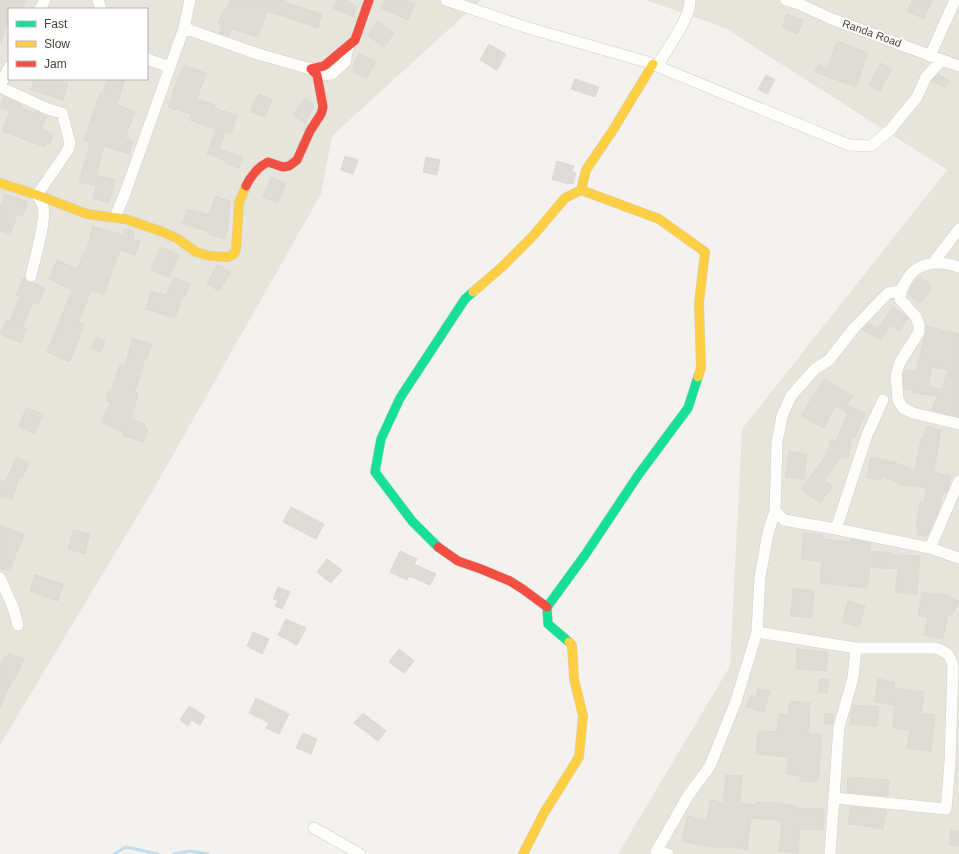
<svg xmlns="http://www.w3.org/2000/svg" width="959" height="854" font-family="Helvetica,sans-serif">
	<style>
		.residential { fill: #e7e4dc; fill-rule: evenodd }
		.lines { fill: none; stroke-linecap: round; stroke-linejoin: round }
		.stream { stroke: #c0ddf1; stroke-width: 3 }
		.building { fill: #dedbd6; stroke: #dcd9d4; fill-rule: evenodd }
		.street-casing { stroke: #d2d0cb; stroke-width: 12 }
		.fast-casing { stroke: #d3cfc5; stroke-width: 10 }
		.slow-casing { stroke: #d3cfc5; stroke-width: 10 }
		.jam-casing { stroke: #d3cfc5; stroke-width: 10 }
		.street { stroke: #fdfdfc; stroke-width: 11 }
		.fast { stroke: #16e098; stroke-width: 9 }
		.slow { stroke: #ffcf43; stroke-width: 9 }
		.jam { stroke: #f24e42; stroke-width: 9 }
		.labels { text-anchor: middle; dominant-baseline: central; stroke-width: 3.5; stroke-linejoin: round; paint-order: stroke }
		.street-label { font-size: 11px; fill: #4b4439; stroke: #fff }
	</style>
	<rect width="100%" height="100%" fill="#f4f2ee"/>
	<!-- residential -->
	<path class="residential" d="M0,0H481L332,136L321,194L152,492L0,745ZM9,9H147V79H9Z
		M646,0H959V854H618L730,666L742,429L947,170L725,28Z"/>
	<g class="lines">
		<!-- stream -->
		<path class="stream" d="M114,854L126,847L158,854
			M174,854L190,851L208,854"/>
	</g>
	<!-- building -->
	<path class="building" d="M0,0H25L23,9H9V25L7,24L1,42H0Z
		M230,0H281L287,2V3L322,14L318,28L267,11L258,37L232,29L229,36L219,33L222,25L218,24L223,11H225Z
		M336,0H347L357,7L353,17L333,8Z
		M384,0H406L415,4L408,20L381,8Z
		M912,0H932L924,19L907,11Z
		M787,14L803,20L798,34L782,27Z
		M378,21L394,33L384,47L368,36Z
		M837,41L868,53L856,87L815,72L818,64L827,69Z
		M489,44L506,54L497,70L480,60Z
		M359,53L376,62L366,79L353,72L355,68L352,67Z
		M881,63L892,69L880,91L868,85Z
		M183,65L206,73L197,99L215,105L214,108L237,115L231,134L225,132L219,149L243,157L239,168L225,163L226,161L207,154L216,129L189,120L191,114L168,107Z
		M938,74L949,80L945,87L932,81Z
		M766,75L775,80L767,94L758,89Z
		M34,79H55L68,83L63,100L31,90Z
		M108,79H125L117,105L135,111L125,138L133,141L129,154L104,146L96,175L115,180L109,203L93,198L96,186L79,182L90,143L84,141L94,109L101,92H103Z
		M575,79L599,87L595,97L571,89Z
		M259,94L272,99L265,117L250,112L256,96L258,97Z
		M4,96L22,105L21,108L35,113L36,111L47,117L41,129L53,134L50,143L47,142L45,147L2,131L10,111L0,108Z
		M305,98L313,103L314,107L305,123L293,115Z
		M345,156L358,160L353,174L341,170Z
		M426,157L440,160L437,175L423,172Z
		M557,161L574,166L572,172L576,173L573,184L568,183V184L552,179Z
		M271,177L286,183L278,203L263,197Z
		M5,194L28,202L22,216L17,215L10,235L0,231V209Z
		M215,196L230,201L228,228L225,239L209,234L210,232L182,224L187,209L209,215Z
		M93,226L123,235L125,228L134,232L133,239L140,241L135,255L120,250L104,295L91,290L79,322L84,324L70,362L47,352L72,290L49,279L57,260L77,269L84,252L86,253Z
		M160,247L179,255L170,277L151,270Z
		M217,265L220,266L231,272L219,291L207,284Z
		M174,277L190,284L184,298L182,297L175,318L146,309L151,291L166,295Z
		M920,277L931,285L929,288L931,290L920,303L908,294L916,279L919,280Z
		M23,278L29,283H33L45,288L38,304L33,302L23,327L27,329L21,343L0,334L6,320L10,321L20,296L16,295Z
		M893,307L908,318L899,331L890,325L881,340L862,330L869,323L878,328Z
		M927,326L959,334V417L932,410L937,396L912,393L913,390L904,389L903,376L905,370L916,372ZM931,367L948,370L942,390L929,386Z
		M96,337L105,341L100,352L91,348Z
		M133,338L152,344L147,359L145,358L135,392L138,393L131,419L145,424L144,427L148,429L144,442L123,436L124,433L101,422L111,402L106,401L108,392H111L120,365L124,367Z
		M824,379L853,396L847,405L866,413L855,437L852,436L848,458L841,457L824,480L833,486L820,503L801,489L827,454L831,440L836,441L848,413L835,406L824,428L801,416Z
		M26,408L43,414L35,434L19,427Z
		M926,426L941,430L934,472L951,476L947,492L943,491L940,507L927,536L917,535L919,528L916,527L920,503H924L927,488L902,485L882,476L881,481L867,477L871,457L894,462L915,471L921,438L923,439Z
		M789,451L807,454L804,479L786,477Z
		M16,457L29,462L22,479L19,477L12,500L0,497V480L6,482Z
		M291,507L324,524L316,539L283,522Z
		M0,525L24,534L19,548H18L10,571L0,568Z
		M73,530L90,534L85,554L68,549Z
		M804,533L822,535V539L851,542V539L871,543L870,551L891,553V555L920,556L917,595L895,592L898,569L870,567L867,588L820,583L822,562L801,559Z
		M400,551L417,559L414,564L436,574L430,585L409,576L407,580L390,572Z
		M327,559L342,570L331,583L317,572Z
		M35,575L63,584L58,601L30,591Z
		M278,587L290,592L282,609L275,606L278,600L273,599Z
		M793,588L814,591L812,618L791,616Z
		M922,592L941,595L942,593L959,601L952,616L948,614L943,639L924,635L928,617L918,616Z
		M848,601L865,606L859,627L842,622Z
		M286,619L306,628L297,645L278,635Z
		M253,632L269,639L262,654L247,646Z
		M399,649L414,661L404,673L389,662Z
		M797,649L828,652L826,671L796,669Z
		M9,653L24,659L15,679L13,678L0,708V667L4,656L7,657Z
		M820,679L829,680L827,693L818,692Z
		M878,679L895,682L894,688L924,692L921,713L935,715L931,751L907,748L910,730L893,728L895,705L875,702Z
		M758,689L770,691L764,712L746,707L750,696L756,698Z
		M256,698L289,714L279,734L266,728L269,723L249,713Z
		M790,701L810,703L808,734H821V750L818,782L800,781V776L787,774L788,757L756,754L758,731L776,732L779,714L788,715Z
		M853,705L879,707L877,726L850,724Z
		M189,706L205,716L200,725L191,720L188,726L180,720Z
		M363,713L386,731L378,741L354,723Z
		M825,713L833,714V724H824Z
		M303,733L317,739L311,754L296,748Z
		M726,775L742,776L740,803L756,805L757,802L776,803L797,806V808L824,809L823,830L800,829L798,853L779,851L782,822H778V820L751,818L747,849L726,846V848L700,845L682,841L688,816L706,821L711,800L723,803Z
		M848,777L889,780L888,796L847,792Z
		M850,807L886,810L883,829L873,828L874,827L848,824Z
		M951,830L959,831V846L949,845Z"/>
	<g class="lines">
		<!-- street casing -->
		<g class="street-casing">
			<path id="street" d="M98,0L101,9
				M446,0L525,27L647,62L849,145L871,146L891,129L917,97L926,77L942,60
				M786,0L799,4L832,19L959,66
				M40,9L45,0
				M184,28L190,0
				M930,56L955,0
				M147,59L170,67L184,28L258,54L311,69
				M657,66C666,51 691,17 690,0
				M317,75L332,74L345,62L348,47
				M0,86L9,67
				M0,87L48,109L62,113L70,143L68,150L37,195C39,198 41,202 43,206C47,219 34,261 31,276
				M115,217L124,196L170,67
				M933,263L959,229
				M959,267C939,260 917,261 906,281C902,288 900,292 900,299L916,317L919,325V332L900,362L896,375L898,400L903,408L913,413L959,424
				M900,291L888,293L854,328L829,360L815,369L791,396L782,416L777,442L775,511L784,520L836,529L930,548L959,558
				M836,529L867,435L883,400
				M930,548L959,481
				M0,578L13,607L18,625
				M757,632L856,648H935C946,651 951,655 953,667L950,763L946,809L835,798
				M314,828L360,854
				M668,854L656,852L688,796L710,766L736,701L757,632L760,577L768,533L775,511
				M830,854L839,727L853,678L856,648"/>
		</g>
		<!-- fast casing -->
		<g class="fast-casing">
			<path id="fast" d="M438,547L412,521L375,472L381,439L400,398L465,299L473,292
				M569,642L548,624L547,607L585,555L639,474L688,408L698,377"/>
		</g>
		<!-- slow casing -->
		<g class="slow-casing">
			<path id="slow" d="M0,183L37,195L87,214L125,219L163,232L178,239L196,252L210,256L228,257L234,254L236,250L239,203L246,186
				M581,190L659,219L705,252L699,303L701,368L698,377
				M473,292L503,266L532,237L565,198L581,190L586,170L613,130L653,64
				M523,854L544,813L579,757L583,716L574,679L572,645L569,642"/>
		</g>
		<!-- jam casing -->
		<g class="jam-casing">
			<path id="jam" d="M246,186C250,177 259,166 268,162L283,167L289,166L297,160L310,131L321,114L323,107L317,75L311,69L324,66L355,40L369,0
				M438,547L458,561L481,569L510,581L524,590L547,607"/>
		</g>
		<!-- street -->
		<use href="#street" class="street"/>
		<!-- fast -->
		<use href="#fast" class="fast"/>
		<!-- slow -->
		<use href="#slow" class="slow"/>
		<!-- jam -->
		<use href="#jam" class="jam"/>
	</g>
	<g class="labels">
		<!-- street labels -->
		<g class="street-label">
			<text transform="translate(872 33) rotate(20)">Randa Road</text>
		</g>
	</g>
	<!-- legend -->
	<rect x="8" y="8" width="140" height="72" fill="#ffffff" stroke="#b7b4b0"/>
	<rect x="16" y="21" width="20" height="6" fill="#16e098" stroke="#b7b4b0"/>
	<text x="44" y="28" font-size="12" fill="#4b4439">Fast</text>
	<rect x="16" y="41" width="20" height="6" fill="#ffcf43" stroke="#b7b4b0"/>
	<text x="44" y="48" font-size="12" fill="#4b4439">Slow</text>
	<rect x="16" y="61" width="20" height="6" fill="#f24e42" stroke="#b7b4b0"/>
	<text x="44" y="68" font-size="12" fill="#4b4439">Jam</text>
</svg>
